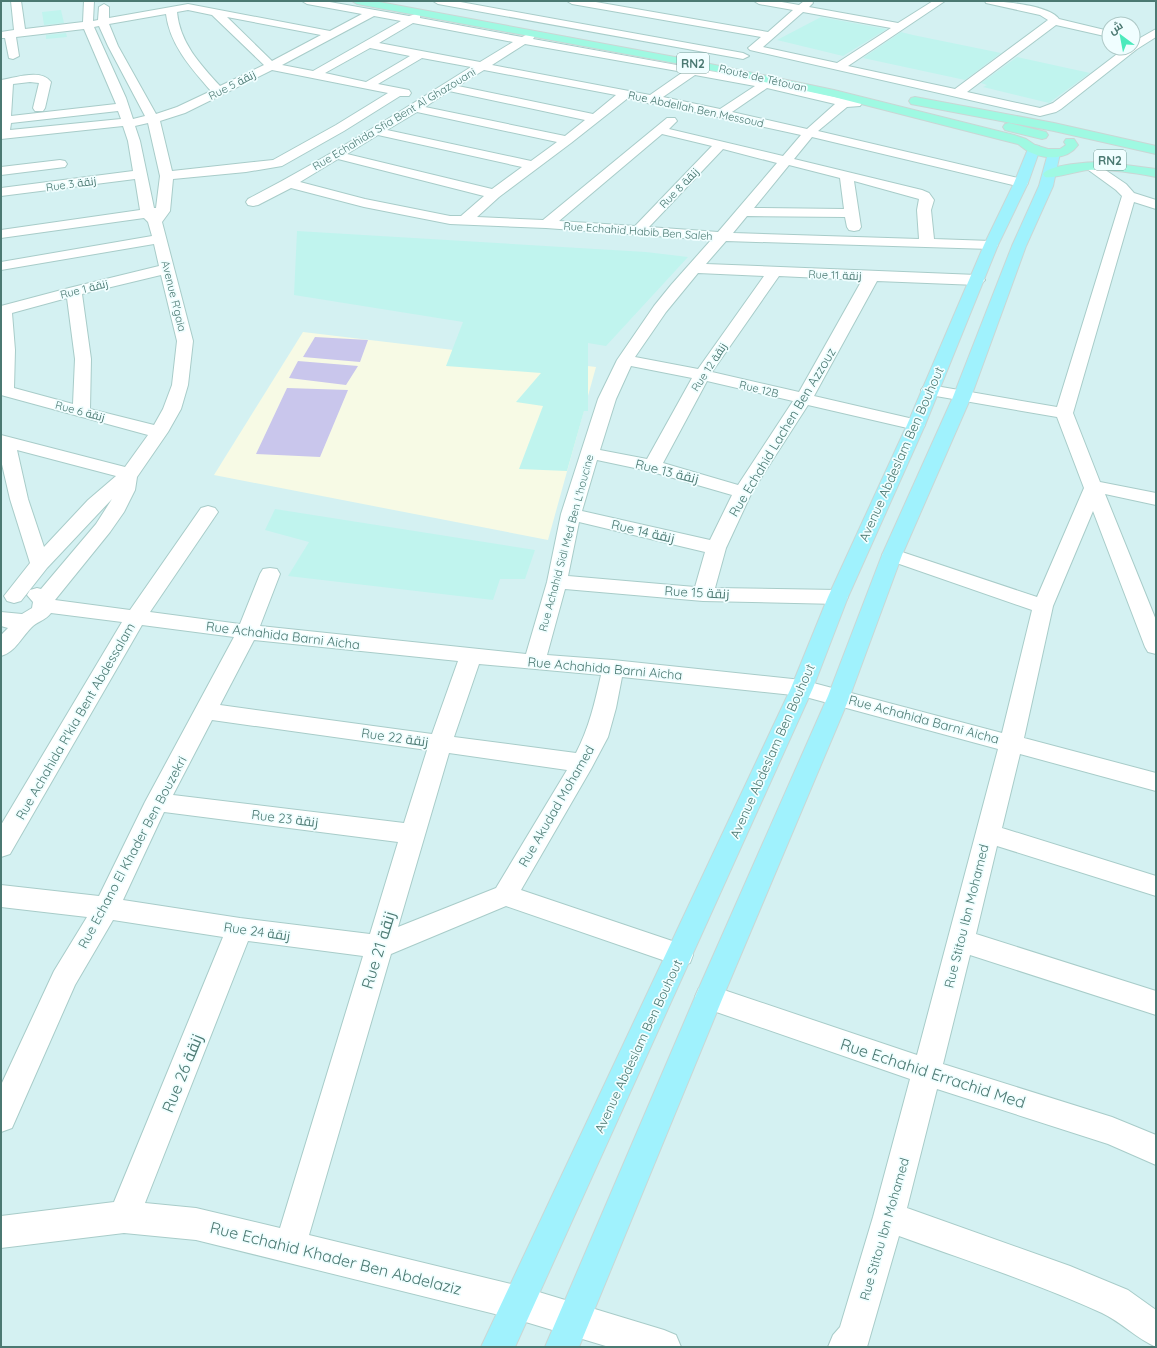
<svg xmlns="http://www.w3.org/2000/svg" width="1157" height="1348" font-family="Quicksand,Cairo,sans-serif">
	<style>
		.residential { fill: #d4f1f2; fill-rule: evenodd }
		.education { fill: #f7fae5 }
		.green { fill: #c9c6ec }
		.building { fill: #c0f4ee }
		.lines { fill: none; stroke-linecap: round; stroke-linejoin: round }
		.minor-casing { stroke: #a8ccc9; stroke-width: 2 }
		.major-casing { stroke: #c9d7d5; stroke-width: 2 }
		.highway-casing { stroke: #c9d7d5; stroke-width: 2 }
		.minor { fill: #fff; fill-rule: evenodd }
		.major { fill: #a0f2fd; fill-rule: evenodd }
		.highway { fill: #9ff9e2; fill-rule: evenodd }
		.labels { text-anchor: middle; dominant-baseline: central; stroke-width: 3.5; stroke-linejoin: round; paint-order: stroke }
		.far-street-label { font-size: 11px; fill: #4b7972; stroke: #f0feff }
		.shield { fill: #f0feff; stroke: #7ca19c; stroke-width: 1 }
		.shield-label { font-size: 12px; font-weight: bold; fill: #4b7972 }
		.street-label { font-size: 13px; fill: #4b7972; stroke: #f0feff }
		.near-street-label { font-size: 16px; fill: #4b7972; stroke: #f0feff }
	</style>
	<rect width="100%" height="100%" fill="#e9fbfd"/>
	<!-- residential -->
	<path class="residential" d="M1,1H1156V1347H1ZM1109,24H1133V48H1109Z"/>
	<!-- education -->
	<path class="education" d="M303,332L596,367L548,540L214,475Z"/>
	<!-- green -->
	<path class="green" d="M315,337L368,340L360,362L303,357Z
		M298,361L358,366L346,385L289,378Z
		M287,388L348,390L320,457L256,454Z"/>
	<!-- building -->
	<path class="building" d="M61,10L64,23L44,25L42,12Z
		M821,17L881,28L887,29L843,56L777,40Z
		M901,32L913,35L1001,53L965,80L863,58Z
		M66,33L67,37L46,39V35Z
		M1017,57L1090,73L1049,103L983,87L987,85L981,83Z
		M297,231L646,252L688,257L606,346L588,343V411H584L567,471L519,469L543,406L516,402L541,373L446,366L463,322L294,295Z
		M275,509L535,550L525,579H500L493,600L288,576L309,542L265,530Z"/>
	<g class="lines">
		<!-- minor casing -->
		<g class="minor-casing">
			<path id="minor" d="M11,1H21L25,29L83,22L84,1H94L93,21L98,20L99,7L104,4L109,7V18L188,4L330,31L362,14L307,4L302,1H324L409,16L416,14L420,15V18L522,37L530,33L535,36L533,39L765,81L844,99L860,100L862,103L860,106L847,107L818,131L1026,180L1028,183L1026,186L1021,187L812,137L794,159L922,190L929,193L934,200L931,210L934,239L991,241L996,242L998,245L996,248L991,249L726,241L706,264L977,275L982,277L985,280L982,283L977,285L877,281L814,396L922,421L925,425L922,429L916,430L808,405L752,492L726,548L715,588L838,590L845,592L848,597L845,602L838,604L703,601L565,589L547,655L613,660L802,680L1002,733L1032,610L885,559L882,555L885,551L892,549L899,551L1037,597L1084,488L1057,417L930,395L924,394L921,390L924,386L930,385L1057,407L1122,196L1116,190L1083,166L1085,163H1095L1126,184L1134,193L1156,200V209L1134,202L1073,413L1100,482L1156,493V505L1105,494L1156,620V654L1148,652L1145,647L1093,511L1053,606L1024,738L1156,773V791L1020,754L1002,828L1156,876V896L997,846L976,934L1156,991V1015L970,955L943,1064L1112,1117L1156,1135V1165L1108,1144L937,1089L907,1208L1070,1266L1128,1290L1156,1310V1347C1136,1338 1121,1322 1102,1313C1037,1283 967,1261 899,1236L867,1347H828L833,1335L840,1327L873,1217L910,1079L699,1006L695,997L699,988L709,985L917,1055L998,749L802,696L622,677L616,708L608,737L591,769L521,890L690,947L693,955L690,963L680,966L506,906L391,954L309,1235L519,1286L664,1330L676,1335L681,1347H609L519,1320L196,1240L124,1233L1,1248V1216L114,1202L223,937L113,920L75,985L12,1128L1,1132V1085L54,971L87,917L1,907V885L99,896L145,802L234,637L142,625L10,854L1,857V825L122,622L51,613C46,620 39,621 33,626C22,636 16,652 1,656V635L8,628L1,626V612L22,614L32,608L33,602L27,595L30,590L37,588L41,589L96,524L112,499L47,568L21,601L14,603L7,601L4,596L30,563L10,499L1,460V435L125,467L148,435L1,395V306L69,288L159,266L154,244L1,270V262L152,236L148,222L144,218L1,238V230L140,210L135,179L1,196V188L133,171L128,141L123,126L1,139V80C15,78 41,68 51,82L45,108L43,111H35L33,108L39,83L30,82L13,84L11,116L116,104L84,29L16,37L19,56L13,59L9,58L5,38H1V32L14,30ZM188,10L212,15L264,65L220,86C200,64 180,43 177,12ZM166,14C170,45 191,68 211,91L177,107L156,114L118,46L109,24ZM374,16L401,21L313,71L282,65ZM227,17L321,35L272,61ZM413,23L513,42L480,62L379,43ZM99,26L108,46L145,116L133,119L126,98L94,27ZM525,44L683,72L650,95L492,65ZM370,48L410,56L366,82L325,73ZM422,58L471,67C398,113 325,159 248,199L246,202L248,205L253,206L258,205L291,188L364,207L450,224L546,228L711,240L671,285L654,306L617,360L598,399L561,514L547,582L526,654L260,626L280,574L277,569L270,568L263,569L260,574L240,624L150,612L218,512L215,508L208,506L201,508L130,610L55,600L110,532L124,512L135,490L137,477L168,432L181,409L188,385L193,341L162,222L170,211L173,179L246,172L282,166L344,131L400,96H409L411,93L409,90L378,84ZM272,70L388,93L336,125L273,160L172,171L160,121L185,113ZM484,70L616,95L593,114L458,86ZM695,75L755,86L720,109L663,97ZM767,88L835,104L807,129L732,112ZM449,91L585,120L565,136L425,107ZM628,98L651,104L654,103L801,135L783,156L669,129L677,121L675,118H667L543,220L477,217L499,197L571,143ZM118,111L121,119L10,130L11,123ZM417,112L557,142L531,161L387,130ZM148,123L160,176L156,208H154L140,141L135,126ZM662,134L712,146L635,226L559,221ZM378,135L522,167L492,189L347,154ZM723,149L777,163L718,232L649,227ZM338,159L484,196L461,216H450L365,199L300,182ZM789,165L840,178L844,209L754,208ZM854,181L919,199L917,210L919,239L733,233L747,216L845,217L847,227L849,230L854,231L859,230L861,227ZM698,273L764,276L698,369L635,357L666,312ZM161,275L177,341L172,385L163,409L154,425L90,409L91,359L82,294ZM779,276L862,280L799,392L712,372ZM67,298L75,359L73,404L14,388L15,350L12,313ZM631,366L692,378L647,459L600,450L616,399ZM707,381L793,401L738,485L663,463ZM17,450L116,476L88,500L44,547L28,499ZM597,460L649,471L732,495L710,540L582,511ZM579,522L705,552L695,587L568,576ZM254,640L458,661L432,734L220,705ZM479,664L601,675C595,702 589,728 576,753L454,737ZM212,720L427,750L404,823L173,795ZM449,753L567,770L496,888L398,927ZM164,812L398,842L370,934L240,918L123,900ZM248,941L363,956L280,1228L196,1208L145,1203Z
				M433,1H455L743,53L749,56L743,59L438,4Z
				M567,1H590L768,32L793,10L759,4L754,1H776L799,5L804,1H812L813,3L809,7L898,23L933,1H945L848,66L955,89L1048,20L1040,15L986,3L985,1C1001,1 1050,5 1059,19L1109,31V37L1056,25L967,92L1040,108L1053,103L1125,48H1133V42L1156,29V37L1137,49L1061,109L1056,112L1040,116L750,50L748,48L761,37L572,4ZM803,12L891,28L837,63L763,47Z
				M60,160L65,161L67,164L65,167L1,175V167Z"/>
		</g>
		<!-- major casing -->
		<g class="major-casing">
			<path id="major" d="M1034,145L1039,146L1040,149L1028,183L998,245L925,425L848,597L813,688L515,1347H481L791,688L828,597L907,425L984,245L1014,183L1028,149L1029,146Z
				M1054,149L1059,150L1060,153L1053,186L1026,246L971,397L902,555L850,696L723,997L579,1347H545L695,997L828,696L882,555L953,397L1012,246L1039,186L1048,153L1049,150Z"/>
		</g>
		<!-- highway casing -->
		<g class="highway-casing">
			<path id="highway" d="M352,1H374L691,60L834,90L1014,135L1026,139L1035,145L1048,149H1060L1066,145L1064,142L1066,139H1074L1078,145C1067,161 1042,160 1026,150C1023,148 1021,146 1018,144C1014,143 1010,142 1006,141L834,97L691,66L357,4Z
				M915,97L1054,123L1156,146V154L1054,131L911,104L909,101L911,98Z
				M1009,123L1046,132L1048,135L1046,138L1042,139L1005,130L1003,127L1005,124Z
				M1103,162L1156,169V177C1134,173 1111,169 1088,170C1077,171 1053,179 1045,177L1043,174C1050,164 1091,162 1103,162Z"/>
		</g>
		<!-- minor -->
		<use href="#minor" class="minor"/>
		<!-- major -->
		<use href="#major" class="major"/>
		<!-- highway -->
		<use href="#highway" class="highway"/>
	</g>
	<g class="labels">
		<!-- far-street labels -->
		<g class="far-street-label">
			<text transform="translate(763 78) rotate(13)">Route de Tétouan</text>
			<text transform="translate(232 85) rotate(-27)">Rue 5 زنقة</text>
			<text transform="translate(696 109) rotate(12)">Rue Abdellah Ben Messoud</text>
			<text transform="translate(394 119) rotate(-31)">Rue Echahida Sfia Bent Al Ghazouani</text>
			<text transform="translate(71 184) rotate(-8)">Rue 3 زنقة</text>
			<text transform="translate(679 188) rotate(-46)">Rue 8 زنقة</text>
			<text transform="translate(638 231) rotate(4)">Rue Echahid Habib Ben Saleh</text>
			<text transform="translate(835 275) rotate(2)">Rue 11 زنقة</text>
			<text transform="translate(84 289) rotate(-14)">Rue 1 زنقة</text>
			<text transform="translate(174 296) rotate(76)">Avenue R'gaia</text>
			<text transform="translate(709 367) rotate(-57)">Rue 12 زنقة</text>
			<text transform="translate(759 389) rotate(14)">Rue 12B</text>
			<text transform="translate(80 411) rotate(15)">Rue 6 زنقة</text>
			<text transform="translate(566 543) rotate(-75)">Rue Achahid Sidi Med Ben L'houcine</text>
		</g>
		<!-- shield labels -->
		<g class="shield">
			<rect x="677" y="53" width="32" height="20" rx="3"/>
			<rect x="1094" y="150" width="32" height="20" rx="3"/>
		</g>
		<g class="shield-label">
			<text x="693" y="63">RN2</text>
			<text x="1110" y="160">RN2</text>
		</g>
		<!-- street labels -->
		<g class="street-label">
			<text transform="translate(782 432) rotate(-59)">Rue Echahid Lachen Ben Azzouz</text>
			<text transform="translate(901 454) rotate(-66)">Avenue Abdeslam Ben Bouhout</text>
			<text transform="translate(667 471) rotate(14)">Rue 13 زنقة</text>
			<text transform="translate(643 531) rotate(13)">Rue 14 زنقة</text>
			<text transform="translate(697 592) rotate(3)">Rue 15 زنقة</text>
			<text transform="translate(283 635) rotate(7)">Rue Achahida Barni Aicha</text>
			<text transform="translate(605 668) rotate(5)">Rue Achahida Barni Aicha</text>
			<text transform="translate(924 719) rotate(15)">Rue Achahida Barni Aicha</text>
			<text transform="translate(75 721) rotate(-60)">Rue Achahida R'kia Bent Abdessalam</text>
			<text transform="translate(395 737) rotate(8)">Rue 22 زنقة</text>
			<text transform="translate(772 751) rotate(-66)">Avenue Abdeslam Ben Bouhout</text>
			<text transform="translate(556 806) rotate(-60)">Rue Akudad Mohamed</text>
			<text transform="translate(285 818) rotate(7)">Rue 23 زنقة</text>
			<text transform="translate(132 852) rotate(-62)">Rue Echano El Khader Ben Bouzekri</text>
			<text transform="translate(966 916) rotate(-76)">Rue Stitou Ibn Mohamed</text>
			<text transform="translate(257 931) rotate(8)">Rue 24 زنقة</text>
			<text transform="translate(638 1046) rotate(-65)">Avenue Abdeslam Ben Bouhout</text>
			<text transform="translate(884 1229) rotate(-74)">Rue Stitou Ibn Mohamed</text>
		</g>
		<!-- near-street labels -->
		<g class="near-street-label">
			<text transform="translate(378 950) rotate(-73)">Rue 21 زنقة</text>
			<text transform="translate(182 1073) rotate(-68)">Rue 26 زنقة</text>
			<text transform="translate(933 1073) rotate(18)">Rue Echahid Errachid Med</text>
			<text transform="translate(336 1258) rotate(14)">Rue Echahid Khader Ben Abdelaziz</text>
		</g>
	</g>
	<!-- border -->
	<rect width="1157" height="1348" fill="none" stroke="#4b7972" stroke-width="4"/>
	<!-- north arrow -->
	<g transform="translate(1121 36) rotate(328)"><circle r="19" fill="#f0feff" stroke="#aec9c7"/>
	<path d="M0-3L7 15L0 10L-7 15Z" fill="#4beabc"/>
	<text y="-6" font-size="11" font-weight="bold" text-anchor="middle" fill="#4b7972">ش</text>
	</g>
</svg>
